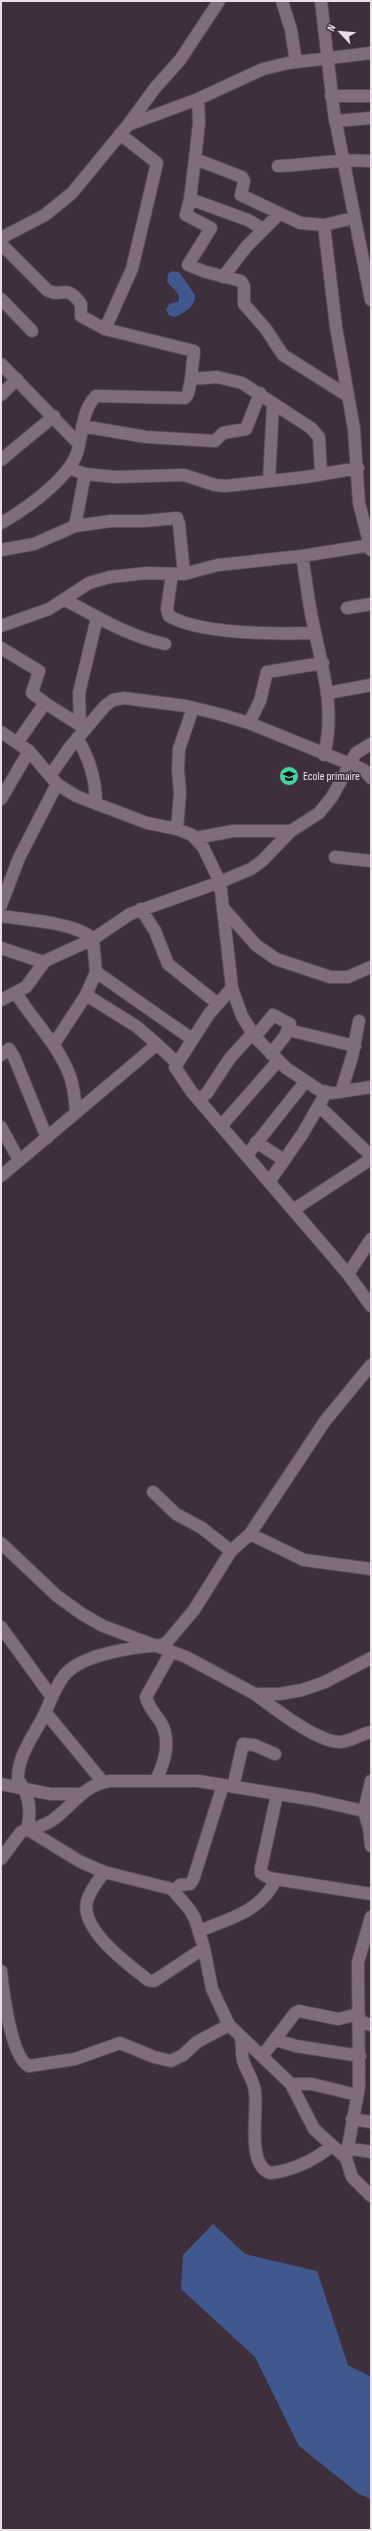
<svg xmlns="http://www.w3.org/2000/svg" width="372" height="2531" font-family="'Sofia Sans Condensed',sans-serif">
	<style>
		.water { fill: #40588d }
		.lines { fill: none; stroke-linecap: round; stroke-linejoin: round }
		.minor-casing { stroke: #584b56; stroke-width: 14 }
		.minor { stroke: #7f6d7d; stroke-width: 12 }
		.labels { text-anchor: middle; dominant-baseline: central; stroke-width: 3.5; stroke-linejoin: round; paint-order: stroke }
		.poi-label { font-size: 12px; fill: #eadfe8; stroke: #3e2f3c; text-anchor: start }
	</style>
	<rect width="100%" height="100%" fill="#3e2f3c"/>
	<!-- water -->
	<path class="water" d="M172,271L179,272L195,295C196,307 184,312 175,317L169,315L166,310L169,304L178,302C182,293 172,288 167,282L168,274Z
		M213,2224L245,2254L317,2271L348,2365L371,2377V2499L359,2494L299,2446L255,2357L181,2289L183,2255Z"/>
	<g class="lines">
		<!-- minor casing -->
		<g class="minor-casing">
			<path id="minor" d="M282,1L291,30L296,62
				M321,1L334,113L371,300
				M331,96H371
				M198,99L199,123L195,159L242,177L244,181L241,195L300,223L324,225L353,218
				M335,121L371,118
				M128,125L155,88L180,60L219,1
				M195,159L190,199L186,215L211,228L188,265L206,272L241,281L244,286V304L265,328L283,355L348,396
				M278,166C309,165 340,158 371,161
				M190,199L248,220L263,229
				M324,225L336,327L354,429L359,503L371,550
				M1,238L45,215L72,193L128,125L198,99L263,69L288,63L371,53
				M1,244L47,290C62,299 65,282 81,304V316L105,329L132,269L157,163L120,134
				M223,277L247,246L279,214
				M1,299L32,331
				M105,329L194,351L191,379
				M1,364L79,444
				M1,395L17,379
				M82,426L146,437L215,441L223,433L246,429L260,393
				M1,460L54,416
				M69,468L85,474L115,477L184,475L215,485L226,486L306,477L358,468
				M269,481L273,404
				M1,523C25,510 68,479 77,453C83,434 81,411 96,396L185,398L188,394L191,379L217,377L242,383L311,428L319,437L321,474
				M75,526L85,474
				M1,550L34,544L75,526L111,521H144L177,518L179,524L184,574
				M302,556C306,578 308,601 313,623C322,668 336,709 324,755
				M172,574L167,609L169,616C202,635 278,634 315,633
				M65,600C98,617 127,636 165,644
				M347,608L371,604
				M1,626L49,609L89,583L110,577L147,573L184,574L218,565L302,556L371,545
				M1,648L39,671L32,693L45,703
				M328,693L371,685
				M249,723L260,701L267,672L323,663
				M80,725L79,693L97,618
				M1,732L29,751L57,784L76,796L147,823L177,829L192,835L203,847L220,882L251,869L262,861L291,831L319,813L332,797L356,753L371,744
				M77,738C90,759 96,780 96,804
				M17,743L45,703L86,729
				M50,776L70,747L105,706L113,700L124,698L186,706L219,714L249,723L355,766L364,770L371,778
				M1,799L29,751
				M177,829L180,793L178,770L179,749L193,708
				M196,838L233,831H291
				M335,857L371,861
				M1,905L19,858L57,784
				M141,909L155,931L168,964L218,1004
				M224,909L256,945L276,959L330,977H348L371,967
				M1,916C24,920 76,922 93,939L96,972L86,995L54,1044
				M1,948L43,962
				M96,972L192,1039
				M232,988L209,1014L175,1067L191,1091L269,1182L303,1133L326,1093
				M16,993C33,1021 58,1044 70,1076C74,1087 75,1100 76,1112
				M86,995L136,1026L158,1045
				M1,1000L26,987L45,961L93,939L130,914L220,882L232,988L242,1016L255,1037L286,1068L319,1090L332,1093L371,1087
				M288,1030L355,1046
				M255,1037L273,1015L290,1024L285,1036L271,1054
				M1,1055L9,1049L14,1057L47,1138
				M341,1092L352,1057L359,1021
				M199,1100L207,1093L230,1058L253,1033
				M320,1107L371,1156
				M221,1126L278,1061
				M1,1127L19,1160
				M256,1142L284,1160
				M247,1155L305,1082
				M1,1176L155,1046L161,1048L177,1063
				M269,1182L348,1274L371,1306
				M293,1210L371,1159
				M348,1274L371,1239
				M153,1492L176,1514L202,1528L231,1551
				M250,1534L304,1560L371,1569
				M1,1543L57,1596L82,1614L103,1626L186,1657L255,1694H279L302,1690L325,1682L371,1658
				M1,1627L51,1696
				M255,1694C274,1708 318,1743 341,1742C351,1741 361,1734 371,1732
				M46,1713L103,1782
				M156,1780C165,1762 172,1740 160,1721C155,1714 148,1706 146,1697L171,1652
				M371,1781L364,1811L369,1828L371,1846
				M1,1784L50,1794H81
				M233,1787L243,1744L254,1745L275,1754
				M277,1795L261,1868V1873L269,1878L371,1894
				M27,1829L79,1861L104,1872L172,1889L190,1910L195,1919L204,1948L212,1989L229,2025L291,2084L314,2129L346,2158
				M27,1829C66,1826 73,1786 110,1781H198L315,1800L364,1811
				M1,1859L21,1832L27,1829C32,1812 29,1793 18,1780C17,1759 31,1739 41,1721C49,1706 53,1691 63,1677C79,1654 134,1647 162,1645L167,1642L194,1610L231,1551L250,1534L325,1421L371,1365
				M104,1872C98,1881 90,1890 87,1901C80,1930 128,1964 148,1980L154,1981L204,1948
				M175,1890L180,1885L190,1884L193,1880L223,1785
				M371,1917L358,1962L359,2087L346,2158L352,2177L371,2196
				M199,1931C229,1919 262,1911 276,1879
				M1,1971C3,1990 11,2058 29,2066L75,2059L120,2043L154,2057L171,2061L183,2055L197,2042L229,2025
				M359,2021L371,2025
				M241,2039C243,2046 241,2053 243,2060C246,2071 254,2080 255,2092C258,2112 246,2164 270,2173C291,2171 316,2160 331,2146
				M276,2040L296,2046L360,2056
				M263,2055L295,2013L299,2011L338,2019L359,2014
				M291,2084H312L357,2095
				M352,2119L371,2122
				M347,2148L371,2152"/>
		</g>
		<!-- minor -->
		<use href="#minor" class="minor"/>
	</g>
	<!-- icons -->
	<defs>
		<g id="school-disc" transform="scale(1)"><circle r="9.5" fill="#41d4a1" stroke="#3e2f3c"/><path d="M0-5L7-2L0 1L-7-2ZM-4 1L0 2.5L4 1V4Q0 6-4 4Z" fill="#111"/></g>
	</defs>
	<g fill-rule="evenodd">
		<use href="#school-disc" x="289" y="776"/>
	</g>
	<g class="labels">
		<!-- poi labels -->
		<g class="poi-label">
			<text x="303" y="776">Ecole primaire</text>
		</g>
	</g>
	<!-- border -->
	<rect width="372" height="2531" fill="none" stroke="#eadfe8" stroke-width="4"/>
	<!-- north arrow -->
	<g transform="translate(340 32) rotate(296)" stroke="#3e2f3c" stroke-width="3" paint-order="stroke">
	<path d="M0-3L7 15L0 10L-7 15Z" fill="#eadfe8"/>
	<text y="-6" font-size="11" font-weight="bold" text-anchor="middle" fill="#eadfe8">N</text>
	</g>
</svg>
